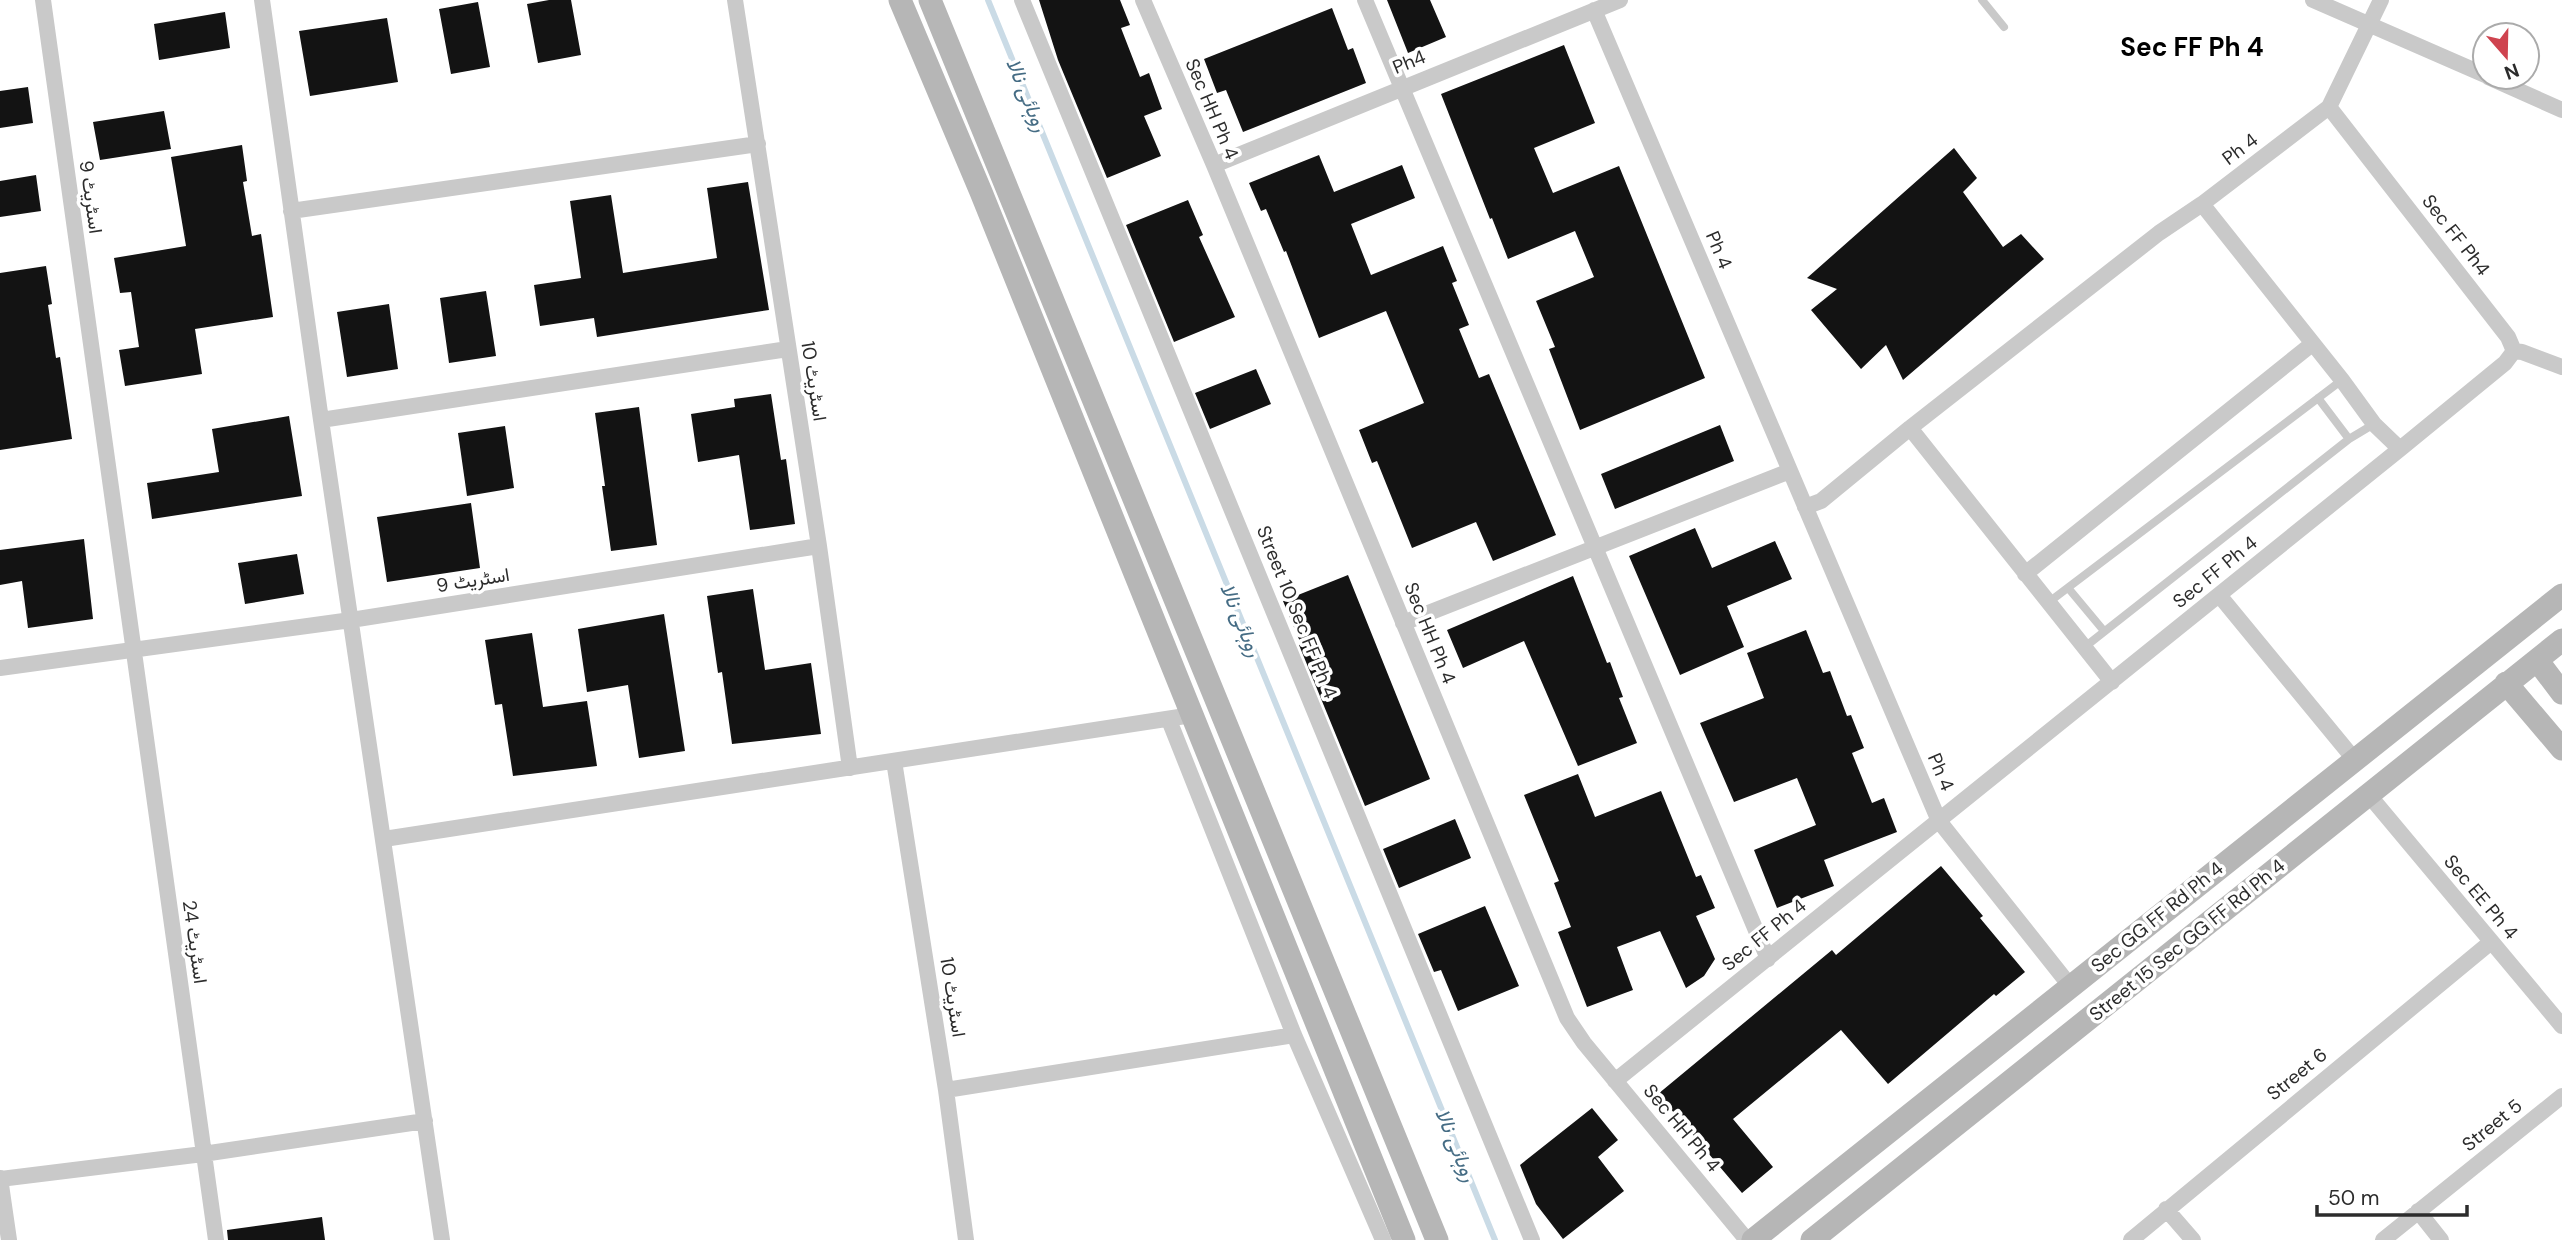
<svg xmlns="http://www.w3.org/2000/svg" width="2562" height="1240" font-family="'DM Sans',Vazirmatn,sans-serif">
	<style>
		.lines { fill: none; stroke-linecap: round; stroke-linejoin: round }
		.stream { stroke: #cadbe6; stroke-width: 6 }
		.building { fill: #131313 }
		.lane { stroke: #c9c9c9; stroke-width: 8 }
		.street { stroke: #c9c9c9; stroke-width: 16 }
		.secondary { stroke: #b6b6b6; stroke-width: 23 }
		.labels { text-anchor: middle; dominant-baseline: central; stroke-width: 7; stroke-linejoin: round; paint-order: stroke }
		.street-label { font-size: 19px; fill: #2c2c2c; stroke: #fff }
		.water-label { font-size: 21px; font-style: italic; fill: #456c84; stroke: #fff }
		.district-label { font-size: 26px; font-weight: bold; fill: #000; stroke: #fff }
	</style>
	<rect width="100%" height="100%" fill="#fff"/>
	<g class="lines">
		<!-- stream -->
		<path class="stream" d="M988,0L1495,1240"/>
	</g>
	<!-- building -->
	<path class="building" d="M549,0H571L581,55L538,63L527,4Z
		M1039,0H1120L1130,25L1121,28L1140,77L1149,73L1162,109L1144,116L1161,156L1107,178L1058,60Z
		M1387,0H1430L1446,37L1408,53Z
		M478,2L490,67L451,74L439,9Z
		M1332,8L1348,50L1353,48L1366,83L1243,132L1226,90L1217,93L1204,59Z
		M225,12L230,48L159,60L154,24Z
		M387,18L398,82L310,96L299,31Z
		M1564,45L1595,123L1534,148L1553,193L1619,166L1705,378L1580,430L1549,349L1555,347L1536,301L1594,277L1575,231L1508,259L1492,218L1490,219L1441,94Z
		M28,87L33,123L0,128V91Z
		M164,111L171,149L100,160L93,122Z
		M242,145L247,181L243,182L252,236L261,234L273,317L195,329L202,374L125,386L119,350L139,347L131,292L120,293L114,258L186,246L171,157Z
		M1954,148L1977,178L1963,192L2003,247L2021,234L2044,259L1903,380L1886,345L1861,369L1811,310L1837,289L1807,278Z
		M1319,155L1334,192L1402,165L1415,198L1351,224L1371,275L1443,246L1457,281L1452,283L1469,325L1459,329L1479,378L1489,374L1556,535L1493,561L1476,522L1412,548L1377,461L1372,463L1359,430L1424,403L1386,311L1319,338L1286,251L1284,252L1266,209L1261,211L1249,183Z
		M36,175L41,211L0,217V181Z
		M748,182L769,310L597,337L594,318L540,326L534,285L581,278L570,201L611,195L623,273L717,258L707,188Z
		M1188,200L1203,235L1199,237L1235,317L1174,342L1126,225Z
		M46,266L52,304L48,305L56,358L60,357L72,439L0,450V273Z
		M486,291L496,356L449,363L440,298Z
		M389,304L398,369L347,377L337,312Z
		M1256,369L1271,404L1210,429L1195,393Z
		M771,394L781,460L786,459L795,524L750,530L739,455L698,462L691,414L735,407L734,399Z
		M639,407L657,545L611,551L602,486H605L595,413Z
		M289,416L302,496L152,519L147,483L219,472L212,429Z
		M1720,425L1734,461L1615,509L1601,474Z
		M505,426L514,488L467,496L458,433Z
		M471,503L480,568L387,582L377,517Z
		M1695,528L1712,568L1775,541L1792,579L1727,606L1744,647L1680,675L1629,556Z
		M84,539L93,619L28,628L22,581L0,585V550Z
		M297,554L304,594L245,604L238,563Z
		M1348,575L1430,779L1365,806L1299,645L1301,644L1283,601Z
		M1573,576L1607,663L1610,662L1623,697L1619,698L1637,743L1578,766L1524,641L1463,668L1447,630Z
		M753,589L765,670L811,663L821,734L732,744L722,672L718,673L707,596Z
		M664,614L685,751L639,758L628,685L587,692L578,629Z
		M1806,630L1823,673L1830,671L1847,716L1851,715L1864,748L1852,753L1872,803L1884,798L1897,832L1824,860L1834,886L1777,908L1754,850L1816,825L1797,778L1734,802L1700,723L1764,698L1747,653Z
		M532,633L543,707L587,701L597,766L513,776L502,704L495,705L485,640Z
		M1578,774L1595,817L1661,791L1696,877L1701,875L1715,908L1696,916L1715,959L1704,976L1686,988L1660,931L1617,947L1633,990L1587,1007L1558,932L1571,927L1554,883L1559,881L1524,795Z
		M1455,819L1471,858L1399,888L1383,849Z
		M1941,866L1983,916L1980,918L2025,972L1996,996L1994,994L1888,1084L1841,1030L1733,1119L1773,1167L1742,1193L1658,1094L1832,950L1836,955Z
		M1485,906L1519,986L1458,1011L1441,970L1434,972L1418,934Z
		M1592,1108L1618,1140L1598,1157L1624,1191L1563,1239L1536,1204L1520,1165Z
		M322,1217L325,1240H228L227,1230Z"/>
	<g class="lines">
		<!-- lane -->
		<path class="lane" d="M1982,0L2004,27
			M2318,398L2349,439
			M2069,589L2104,631
			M2049,602L2342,380
			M2086,646L2349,439L2374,424"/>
		<!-- street -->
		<path class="street" d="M43,0L216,1240
			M262,0L321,420L442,1240
			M735,0L819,546L850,768
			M1022,0L1532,1240
			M1143,0L1214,165L1567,1018L1584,1043L1747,1240
			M1365,0L1768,959
			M2313,0L2485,75
			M1594,10L1939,821L2071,987
			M2488,77L2562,110
			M2329,107L2508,337L2514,351L2522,352L2562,367
			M1214,165L1620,0
			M2202,204L2342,380L2374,424L2400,449
			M291,211L758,144
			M321,420L788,349
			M1910,428L2112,682
			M1805,507L1821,501L1910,428L2159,233L2202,204L2329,107L2381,0
			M2025,574L2312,344
			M2219,595L2354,759
			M1403,623L1790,471
			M0,668L351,620L819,546
			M1169,720L1294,1035L1383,1240
			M894,761L946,1090L966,1240
			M2368,794L2562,1026
			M384,839L1192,715
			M1615,1081L2400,449L2505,363L2514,351
			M946,1090L1294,1035
			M0,1178L9,1240
			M0,1179L203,1154L425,1121
			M2166,1209L2193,1240
			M2418,1211L2441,1240
			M2131,1240L2491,942
			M2383,1240L2562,1096"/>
		<!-- secondary -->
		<path class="secondary" d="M900,0L981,192L1404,1240
			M930,0L1437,1240
			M2537,660L2562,693
			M2506,683L2562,749
			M1753,1240L2562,595
			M1812,1240L2562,640"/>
	</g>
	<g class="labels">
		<!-- street labels -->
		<g class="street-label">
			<text transform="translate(1409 62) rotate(-22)">Ph4</text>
			<text transform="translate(1212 109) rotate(67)">Sec HH Ph 4</text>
			<text transform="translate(2240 149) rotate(-37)">Ph 4</text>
			<text transform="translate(91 197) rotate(82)">اسٹریٹ 9</text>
			<text transform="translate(2456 235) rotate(52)">Sec FF Ph4</text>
			<text transform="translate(1719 250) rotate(67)">Ph 4</text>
			<text transform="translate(814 381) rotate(81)">اسٹریٹ 10</text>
			<text transform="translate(2215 572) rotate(-39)">Sec FF Ph 4</text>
			<text transform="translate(473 580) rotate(-9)">اسٹریٹ 9</text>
			<text transform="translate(1297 612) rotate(68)">Street 10 Sec FF Ph 4</text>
			<text transform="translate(1430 633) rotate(68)">Sec HH Ph 4</text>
			<text transform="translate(1941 772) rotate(67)">Ph 4</text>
			<text transform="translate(2481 897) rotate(50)">Sec EE Ph 4</text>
			<text transform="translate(2157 917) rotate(-39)">Sec GG FF Rd Ph 4</text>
			<text transform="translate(1764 935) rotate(-39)">Sec FF Ph 4</text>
			<text transform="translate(2187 940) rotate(-39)">Street 15 Sec GG FF Rd Ph 4</text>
			<text transform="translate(195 942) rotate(82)">اسٹریٹ 24</text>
			<text transform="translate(953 997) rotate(81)">اسٹریٹ 10</text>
			<text transform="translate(2297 1074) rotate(-39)">Street 6</text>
			<text transform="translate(2492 1125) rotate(-39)">Street 5</text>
			<text transform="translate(1682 1128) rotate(50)">Sec HH Ph 4</text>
		</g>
		<!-- water labels -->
		<g class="water-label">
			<text transform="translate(1027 95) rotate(68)">روہائی نالا</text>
			<text transform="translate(1241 620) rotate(68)">روہائی نالا</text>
			<text transform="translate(1456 1145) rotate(68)">روہائی نالا</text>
		</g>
		<!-- district labels -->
		<g class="district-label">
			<text x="2192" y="47">Sec FF Ph 4</text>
		</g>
	</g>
	<!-- north arrow -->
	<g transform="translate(2506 56) rotate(160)"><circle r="33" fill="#ffffff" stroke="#ababab" stroke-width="2"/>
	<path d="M0-5L12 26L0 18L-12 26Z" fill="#cf434f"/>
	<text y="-10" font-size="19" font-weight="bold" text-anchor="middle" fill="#2c2c2c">N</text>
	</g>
	<!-- scale -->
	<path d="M2317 1205v10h150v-10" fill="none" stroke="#2c2c2c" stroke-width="3.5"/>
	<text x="2328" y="1205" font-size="21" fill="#2c2c2c" stroke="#ffffff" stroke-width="5" paint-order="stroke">50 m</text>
</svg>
